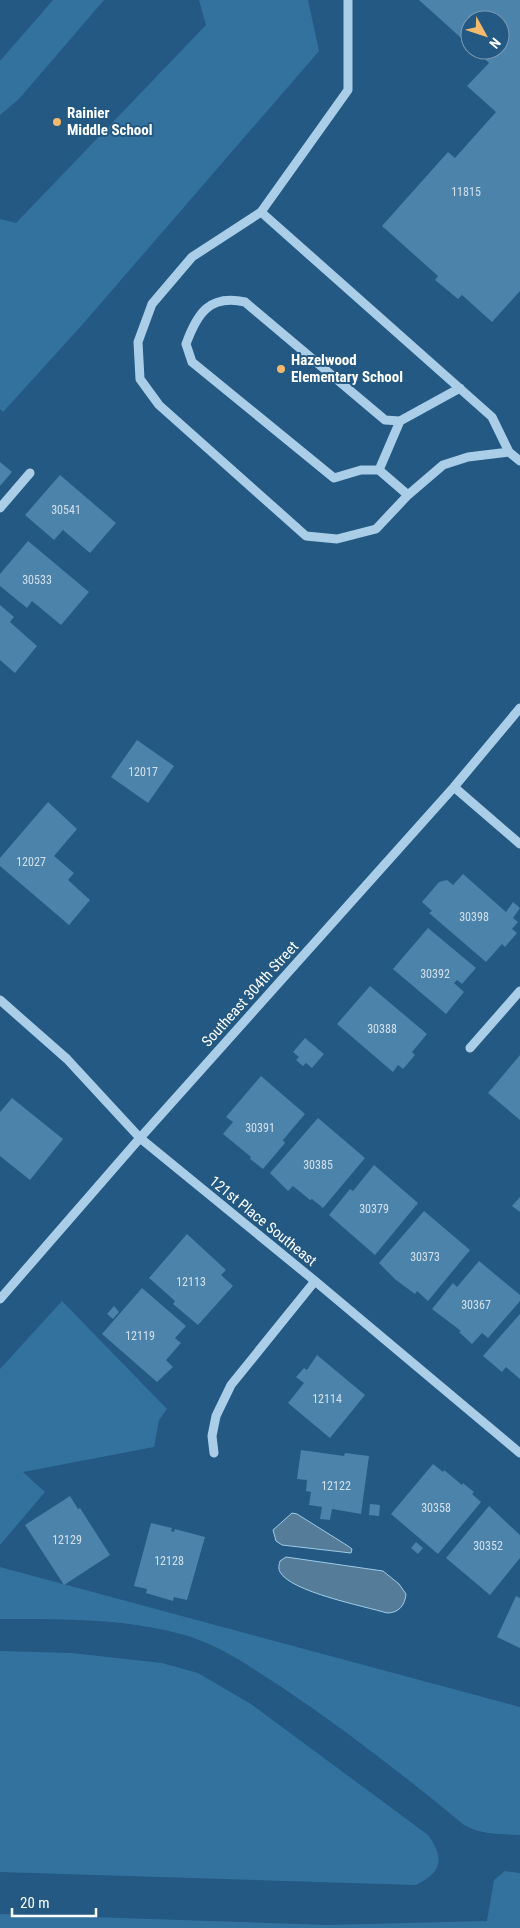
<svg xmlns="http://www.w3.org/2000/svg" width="520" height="1928" font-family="'Roboto Condensed',sans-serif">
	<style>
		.green { fill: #33729e }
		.water { fill: #557d99; stroke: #9ecbe9 }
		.building { fill: #4b83ab }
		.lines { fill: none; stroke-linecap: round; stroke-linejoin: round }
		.minor { stroke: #aacee8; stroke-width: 9 }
		.poi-dot { fill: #f3ba6d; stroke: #235982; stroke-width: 2 }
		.labels { text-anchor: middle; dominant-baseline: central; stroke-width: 4; stroke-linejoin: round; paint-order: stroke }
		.number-label { font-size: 12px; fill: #d2e0ea }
		.poi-label { font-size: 15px; font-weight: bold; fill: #fff; stroke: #235982; text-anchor: start }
		.street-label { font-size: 15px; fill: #fff; stroke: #235982 }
	</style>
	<rect width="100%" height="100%" fill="#235982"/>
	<!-- green -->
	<path class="green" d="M53,0H104L19,99L0,115V61Z
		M199,0H308L319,51L82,325L3,412L0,409V219L16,223L206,25Z
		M62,1301L167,1409L159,1420L154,1447L23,1472L45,1492L0,1545V1369Z
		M0,1567L520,1707V1835C500,1834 482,1835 464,1825C405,1776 344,1729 280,1686C252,1668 224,1648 191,1637C130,1618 64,1619 0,1619Z
		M0,1651L71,1653L162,1663L198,1673L251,1704L428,1835C445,1859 442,1872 416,1885L0,1872Z
		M505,1871L520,1873V1928H0V1914L327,1925L487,1921L494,1880Z"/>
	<!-- water -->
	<path class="water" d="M292,1513L297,1514L348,1546L352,1549L351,1553L282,1545L276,1541L273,1530Z
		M286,1557L383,1571L399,1584L406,1594C405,1605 399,1613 387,1613C364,1606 291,1592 280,1572C278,1568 279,1565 280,1561Z"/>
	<!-- building -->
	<path class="building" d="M419,0H520V291L492,322L462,295L458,299L435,280L438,276L382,226L448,152L455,158L496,112L467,86L489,63L475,50H500V20H470V46Z
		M0,462L12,472L0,486Z
		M60,475L116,523L90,553L63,530L54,540L25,515Z
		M28,541L89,592L61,625L32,601L27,608L0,586V574Z
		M0,605L14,617L10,622L37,646L15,673L0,660Z
		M137,740L174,766L148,803L111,777Z
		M48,802L77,829L54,856L74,873L68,880L90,900L69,925L0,866V858Z
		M463,874L506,912L513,902L520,908L513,918L518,922L512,929L517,933L505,947L502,944L486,962L429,913L432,911L422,902L439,882L447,880L453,885Z
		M428,928L476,968L462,984L457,980L454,983L464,992L446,1014L393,969Z
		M370,986L427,1034L412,1052L415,1055L403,1069L398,1065L393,1072L337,1024Z
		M305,1038L324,1054L312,1068L306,1063L303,1066L296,1060L299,1057L293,1052Z
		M520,1055V1120L488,1093Z
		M261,1076L305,1114L283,1140L285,1143L263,1169L250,1159L251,1157L223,1134L233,1122L226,1117Z
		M12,1098L63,1139L30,1180L0,1156V1112Z
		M318,1118L365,1158L323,1208L312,1199L310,1200L293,1186L288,1191L270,1173Z
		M374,1165L418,1203L375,1255L329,1215L350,1189L353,1191Z
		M520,1197V1212L512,1206Z
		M424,1211L470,1250L428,1301L417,1291L415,1294L396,1280L379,1263Z
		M187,1234L226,1270L221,1275L233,1286L198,1325L173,1304L175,1301L149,1278Z
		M479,1261L520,1295V1301L488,1338L482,1333L472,1344L459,1332L461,1331L432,1309L453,1283L457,1287Z
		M142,1288L186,1326L175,1338L181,1343L166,1360L173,1367L157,1382L102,1334Z
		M114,1306L119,1312L113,1319L107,1314Z
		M520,1314V1379L506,1367L502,1372L483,1356Z
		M317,1355L365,1395L330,1438L288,1403L304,1383L296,1377L304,1368L307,1370Z
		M301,1450L344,1456L345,1453L369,1456L361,1514L332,1509L330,1520L320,1519L322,1507L309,1505L311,1492L306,1491L307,1480L297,1479Z
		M433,1464L443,1472L444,1470L462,1485L463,1483L474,1492L472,1494L481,1502L438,1554L391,1514Z
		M70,1496L78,1509L80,1508L110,1555L64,1585L25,1525Z
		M370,1504L380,1505L379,1516L369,1515Z
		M489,1506L520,1535V1558L490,1595L446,1558Z
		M151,1523L172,1528L171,1531L174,1532L175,1529L205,1537L187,1600L174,1597L173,1601L146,1593L147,1589L134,1586Z
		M416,1542L423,1548L418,1554L411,1548Z
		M516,1596L520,1598V1648L497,1637Z"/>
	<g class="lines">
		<!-- minor -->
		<path class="minor" d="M348,0V90L261,212L192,257L152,304L138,342L140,379L159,405L306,536L337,539L376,529L408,495L443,465L468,457L509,452
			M261,212L492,417L509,452L520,461
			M379,470L400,421
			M408,495L379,470H361L334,478L192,362L186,344C197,314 209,294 245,302L385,420L400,421L460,388
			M0,508L30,473
			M454,787L520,844
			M0,1000L67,1059L140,1138L315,1281L520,1453
			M470,1048L520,991
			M0,1299L140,1138L454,787L520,708
			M214,1453L212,1436L216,1416L231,1385L315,1281"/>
	</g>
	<!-- markers -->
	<g class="poi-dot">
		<circle cx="57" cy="122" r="5"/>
		<circle cx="281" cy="369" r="5"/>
	</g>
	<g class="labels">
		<!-- number labels -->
		<g class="number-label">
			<text x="466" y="192">11815</text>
			<text x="66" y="510">30541</text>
			<text x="37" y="580">30533</text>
			<text x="143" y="772">12017</text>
			<text x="31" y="862">12027</text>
			<text x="474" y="917">30398</text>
			<text x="435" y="974">30392</text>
			<text x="382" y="1029">30388</text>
			<text x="260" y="1128">30391</text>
			<text x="318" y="1165">30385</text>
			<text x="374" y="1209">30379</text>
			<text x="425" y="1257">30373</text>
			<text x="191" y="1282">12113</text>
			<text x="476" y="1305">30367</text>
			<text x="140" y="1336">12119</text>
			<text x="327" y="1399">12114</text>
			<text x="336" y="1486">12122</text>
			<text x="436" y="1508">30358</text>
			<text x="67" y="1540">12129</text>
			<text x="488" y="1546">30352</text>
			<text x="169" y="1561">12128</text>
		</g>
		<!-- poi labels -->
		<g class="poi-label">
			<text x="67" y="113">Rainier<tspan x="67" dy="17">Middle School</tspan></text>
			<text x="291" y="360">Hazelwood<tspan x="291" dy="17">Elementary School</tspan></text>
		</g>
		<!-- street labels -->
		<g class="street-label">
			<text transform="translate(250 994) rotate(-48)">Southeast 304th Street</text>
			<text transform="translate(263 1221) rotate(39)">121st Place Southeast</text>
		</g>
	</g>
	<!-- north arrow -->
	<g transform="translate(485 35) rotate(130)"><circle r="24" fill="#235982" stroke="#7b9bb4"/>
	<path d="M0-4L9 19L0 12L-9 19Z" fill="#f3ba6d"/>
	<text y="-8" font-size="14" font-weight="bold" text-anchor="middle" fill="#ffffff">N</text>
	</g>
	<!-- scale -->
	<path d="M12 1908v8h84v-8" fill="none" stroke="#ffffff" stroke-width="2.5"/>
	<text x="20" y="1908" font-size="15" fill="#ffffff" stroke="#235982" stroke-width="4" paint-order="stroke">20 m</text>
</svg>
